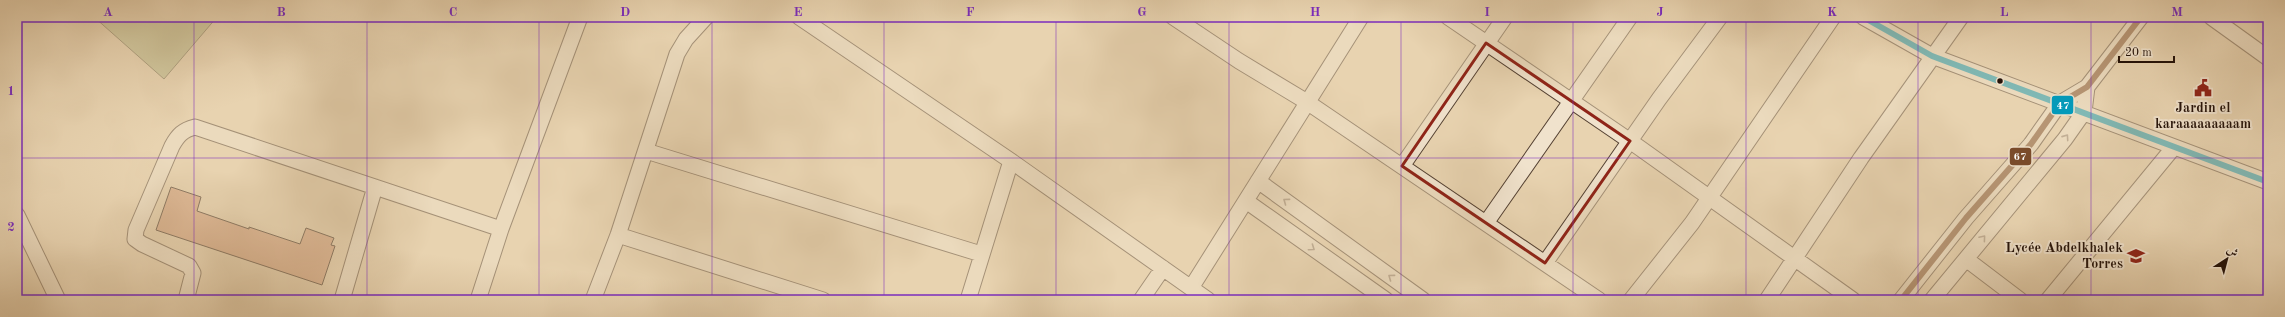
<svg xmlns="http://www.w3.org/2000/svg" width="2285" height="317" font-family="'Old Standard TT',Amiri,serif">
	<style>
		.green { fill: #b9bb8a; stroke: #6e664a }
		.building { fill: #d49b79; stroke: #241209 }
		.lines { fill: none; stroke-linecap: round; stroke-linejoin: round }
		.minor-casing { stroke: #554233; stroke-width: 17 }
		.minor { stroke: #f0e2cc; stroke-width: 15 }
		.bus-1-casing { stroke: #f0e2cc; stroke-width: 9 }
		.bus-2-casing { stroke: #f0e2cc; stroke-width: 9 }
		.bus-1 { stroke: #049aba; stroke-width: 6 }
		.bus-2 { stroke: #7a4b2a; stroke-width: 6 }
		.oneway { stroke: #948474 }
		.marked { fill: none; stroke: #8f2418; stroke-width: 3; stroke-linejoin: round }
		.grid { fill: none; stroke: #7b2cbf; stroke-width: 1; stroke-opacity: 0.55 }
		.bus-dot { fill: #241209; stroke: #f0e2cc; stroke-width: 1.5 }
		.labels { text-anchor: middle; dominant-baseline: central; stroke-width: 4; stroke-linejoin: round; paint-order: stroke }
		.poi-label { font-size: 14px; font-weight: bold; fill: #241209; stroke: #f0e2cc }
		.line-badge { stroke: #f0e2cc; stroke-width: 1.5 }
		.badge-label { font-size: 11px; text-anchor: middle; font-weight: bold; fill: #fff }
		.neatline { fill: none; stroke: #7b2cbf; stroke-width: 1.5 }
		.grid-label { font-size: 13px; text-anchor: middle; font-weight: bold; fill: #7b2cbf }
	</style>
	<rect width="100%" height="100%" fill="#e8d3b0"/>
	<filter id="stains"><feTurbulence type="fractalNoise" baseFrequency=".005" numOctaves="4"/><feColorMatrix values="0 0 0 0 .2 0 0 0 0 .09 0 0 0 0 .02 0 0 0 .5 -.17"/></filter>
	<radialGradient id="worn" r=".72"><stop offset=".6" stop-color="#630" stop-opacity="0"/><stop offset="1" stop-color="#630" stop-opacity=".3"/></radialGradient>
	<!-- green -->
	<path class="green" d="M94,17H217L164,79Z"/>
	<!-- building -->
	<path class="building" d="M171,187L201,197L197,211L249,229V227L300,244L306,228L334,238L331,245L335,246L322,285L156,230Z"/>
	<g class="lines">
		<!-- minor casing -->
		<g class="minor-casing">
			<path id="minor" d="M799,17L1011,161L1208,300
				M1173,17L1239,61L1307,102L1599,300
				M1448,17L1630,141L1853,300
				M1863,17L1932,56L2268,182
				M2211,17L2268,58
				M646,151L981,254
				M1402,166L1505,17
				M1258,181L1423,300
				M1246,201L1386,300
				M17,215L58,300
				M1486,223L1630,17
				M618,235L823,300
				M1966,259L2020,300
				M1545,263L1659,99L1720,17
				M1191,288L1361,17
				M186,300L193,273L189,266L142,244L135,239L136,230L172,146C178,135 183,130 195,127L501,229
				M342,300L375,187
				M478,300L501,229L580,17
				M593,300L618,235L677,54L686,39L706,17
				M968,300L1011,161
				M1141,300L1163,268
				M1631,300L1692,223L1833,17
				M1767,300L1861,158L1961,17
				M1901,300L1966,218L2031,144L2060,103L2087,87L2141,17
				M1932,300L2065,139L2084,112L2087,87
				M2048,300L2174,147"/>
		</g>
		<!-- minor -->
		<use href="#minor" class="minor"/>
		<!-- bus-1 casing -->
		<g class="bus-1-casing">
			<path id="bus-1" d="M1863,17L1932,56L2268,182"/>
		</g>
		<!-- bus-2 casing -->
		<g class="bus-2-casing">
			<path id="bus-2" d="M1901,300L1966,218L2031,144L2060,103L2087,87L2141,17"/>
		</g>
		<!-- bus-1 -->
		<use href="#bus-1" class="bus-1"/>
		<!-- bus-2 -->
		<use href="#bus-2" class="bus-2"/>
	</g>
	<!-- one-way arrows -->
	<defs><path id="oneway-chevron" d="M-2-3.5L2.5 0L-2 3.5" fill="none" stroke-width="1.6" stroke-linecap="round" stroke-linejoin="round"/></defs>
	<g class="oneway">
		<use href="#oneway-chevron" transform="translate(2066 137) rotate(-55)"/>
		<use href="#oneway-chevron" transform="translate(1286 201) rotate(-144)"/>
		<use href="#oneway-chevron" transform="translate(1983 238) rotate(-50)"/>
		<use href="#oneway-chevron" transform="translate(1312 248) rotate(35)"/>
		<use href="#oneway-chevron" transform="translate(1391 277) rotate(-144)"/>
	</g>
	<!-- marked area -->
	<path d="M0 0H2285V317H0ZM1486,43L1630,141L1545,263L1402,166Z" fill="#e8d3b0" fill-opacity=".55" fill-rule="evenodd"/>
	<path class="marked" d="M1486,43L1630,141L1545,263L1402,166Z"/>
	<!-- grid -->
	<path class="grid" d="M194,17V300M367,17V300M539,17V300M712,17V300M884,17V300M1056,17V300M1229,17V300M1401,17V300M1573,17V300M1746,17V300M1918,17V300M2091,17V300M17,158H2268"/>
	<!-- icons -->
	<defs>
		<g id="civic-bare" transform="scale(1.38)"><path d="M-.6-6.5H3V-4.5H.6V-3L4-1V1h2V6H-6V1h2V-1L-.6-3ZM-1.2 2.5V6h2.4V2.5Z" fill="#8f2418" stroke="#f0e2cc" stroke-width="2.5" paint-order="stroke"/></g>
		<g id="school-bare" transform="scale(1.38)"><path d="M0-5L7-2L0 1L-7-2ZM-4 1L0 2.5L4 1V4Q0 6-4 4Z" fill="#8f2418" stroke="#f0e2cc" stroke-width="2.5" paint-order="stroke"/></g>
	</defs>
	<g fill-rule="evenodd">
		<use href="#civic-bare" x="2203" y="88"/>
		<use href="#school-bare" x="2136" y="256"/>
	</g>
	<!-- markers -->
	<circle class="bus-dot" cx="2000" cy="81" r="3.5"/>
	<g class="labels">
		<!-- poi labels -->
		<g class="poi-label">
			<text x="2203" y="108">Jardin el<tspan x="2203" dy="16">karaaaaaaaaam</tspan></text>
			<text x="2123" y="248" text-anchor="end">Lycée Abdelkhalek<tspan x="2123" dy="16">Torres</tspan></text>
		</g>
	</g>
	<g class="line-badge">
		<rect x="2051" y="95" width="23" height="20" rx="4" fill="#049aba"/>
		<rect x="2009" y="147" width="23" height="19" rx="4" fill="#7a4b2a"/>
	</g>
	<g class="badge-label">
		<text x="2063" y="109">47</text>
		<text x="2020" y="160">67</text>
	</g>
	<!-- margin -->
	<rect width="2285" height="317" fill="none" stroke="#e8d3b0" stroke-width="44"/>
	<!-- north arrow -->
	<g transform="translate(2227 259) rotate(36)" stroke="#f0e2cc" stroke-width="3" paint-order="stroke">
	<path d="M0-3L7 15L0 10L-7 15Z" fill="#241209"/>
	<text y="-6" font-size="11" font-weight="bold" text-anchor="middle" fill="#241209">ش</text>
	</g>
	<!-- scale -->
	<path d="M2119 56v6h55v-6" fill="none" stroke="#241209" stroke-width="2"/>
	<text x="2125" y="56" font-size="12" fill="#241209" stroke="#f0e2cc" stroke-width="3" paint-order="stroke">20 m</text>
	<rect x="22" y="22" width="2241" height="273" class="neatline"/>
	<g class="grid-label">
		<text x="108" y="16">A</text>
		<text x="281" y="16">B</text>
		<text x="453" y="16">C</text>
		<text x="625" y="16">D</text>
		<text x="798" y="16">E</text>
		<text x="970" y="16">F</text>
		<text x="1142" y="16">G</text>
		<text x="1315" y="16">H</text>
		<text x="1487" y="16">I</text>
		<text x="1660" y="16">J</text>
		<text x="1832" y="16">K</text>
		<text x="2004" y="16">L</text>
		<text x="2177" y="16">M</text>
		<text x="11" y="95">1</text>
		<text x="11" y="231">2</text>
	</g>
	<rect width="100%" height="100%" filter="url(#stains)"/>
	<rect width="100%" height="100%" fill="url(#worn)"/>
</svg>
